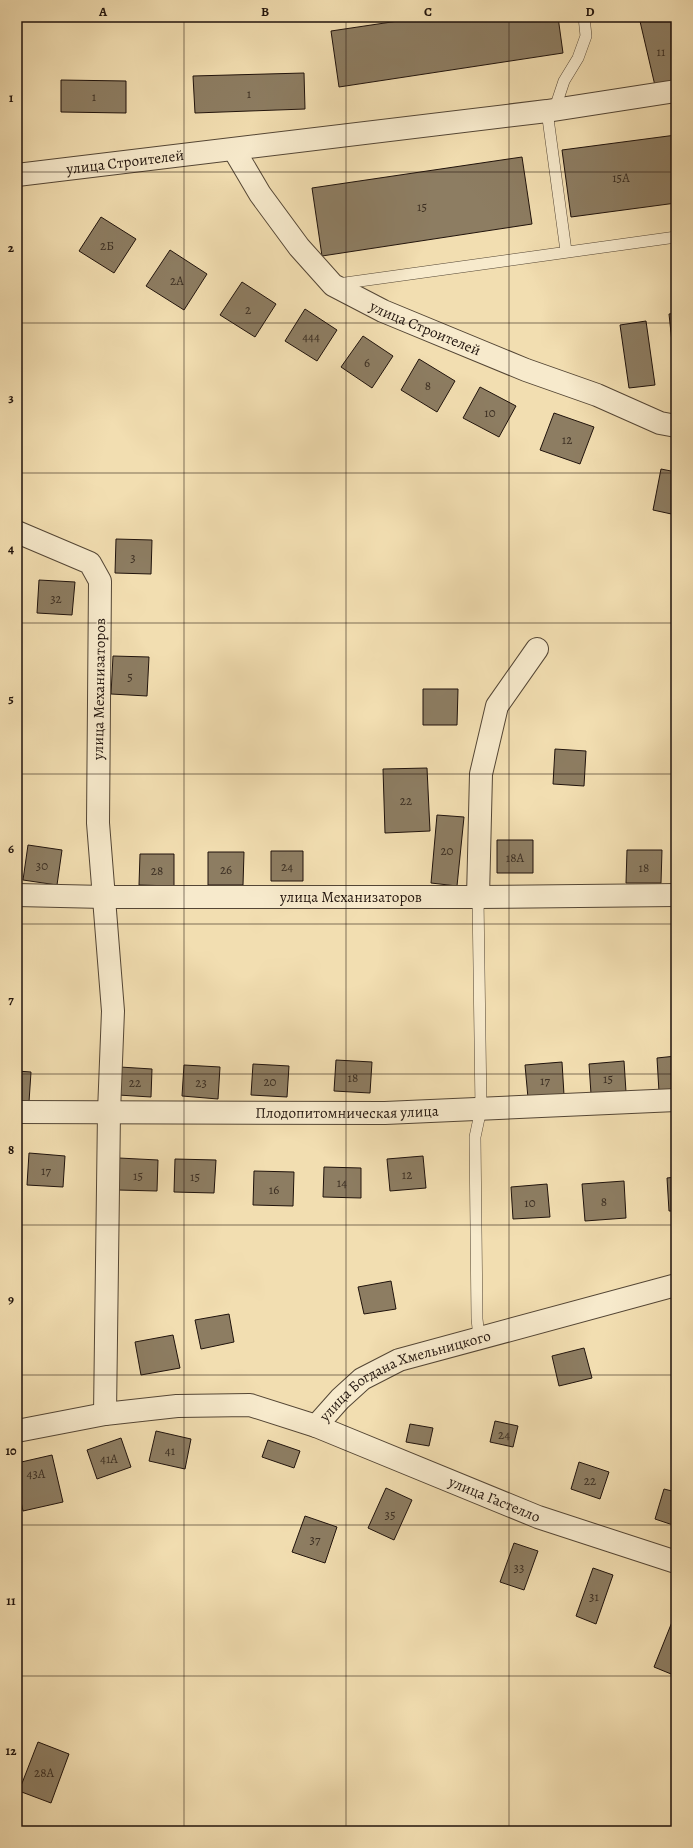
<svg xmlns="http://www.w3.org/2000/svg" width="693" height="1848" font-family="Alegreya,serif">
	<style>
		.building { fill: #8d7d62; stroke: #20130c }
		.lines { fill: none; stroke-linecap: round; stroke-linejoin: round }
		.service-casing { stroke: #544635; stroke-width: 12 }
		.minor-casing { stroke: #544635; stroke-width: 24 }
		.service { stroke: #f7eacc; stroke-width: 11 }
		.minor { stroke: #f7eacc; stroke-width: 22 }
		.grid { fill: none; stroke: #20130c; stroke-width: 1; stroke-opacity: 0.55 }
		.labels { text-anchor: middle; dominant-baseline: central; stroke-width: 3; stroke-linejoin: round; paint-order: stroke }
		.number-label { font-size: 13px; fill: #3b2e22 }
		.street-label { font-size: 15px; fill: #20130c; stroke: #f7eacc }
		.neatline { fill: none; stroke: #20130c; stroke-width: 1.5 }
		.grid-label { font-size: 13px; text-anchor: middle; font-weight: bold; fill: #20130c }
	</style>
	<rect width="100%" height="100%" fill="#f2deb1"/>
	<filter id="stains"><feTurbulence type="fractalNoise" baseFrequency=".005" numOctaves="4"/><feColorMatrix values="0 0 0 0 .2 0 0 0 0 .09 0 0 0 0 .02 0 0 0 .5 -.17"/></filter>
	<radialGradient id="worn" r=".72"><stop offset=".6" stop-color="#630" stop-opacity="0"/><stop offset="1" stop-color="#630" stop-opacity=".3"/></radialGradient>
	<!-- building -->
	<path class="building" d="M425,17H558L563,53L339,87L331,31Z
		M639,17H676V86L656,90Z
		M304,73L305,109L195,113L193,76Z
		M61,80L126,81V113L61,112Z
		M676,135V203L571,217L562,150Z
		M522,157L532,224L322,256L312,188Z
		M101,217L136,239L114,273L79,251Z
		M170,250L207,274L184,310L146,286Z
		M242,282L276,304L255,337L220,315Z
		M305,309L337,330L317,361L285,341Z
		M676,313V380L669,314Z
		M646,321L655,385L629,388L620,325Z
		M363,336L393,356L372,388L341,367Z
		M419,359L455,381L437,412L401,390Z
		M480,387L516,406L499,437L463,418Z
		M554,413L594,427L580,464L540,450Z
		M661,469L676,472V515L653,510Z
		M116,539L152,540L151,574L115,573Z
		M39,580L75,582L72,615L37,613Z
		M113,656L149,657L147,696L111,694Z
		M423,689H458L457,725H423Z
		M555,749L586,751L584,786L553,784Z
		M427,768L430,831L385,833L383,769Z
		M437,815L464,817L457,886L431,883Z
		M497,840H533V873H497Z
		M28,845L62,850L57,885L23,880Z
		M627,850H662L661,883H626Z
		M271,851H303V881H271Z
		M208,852H244L243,885H208Z
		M140,854H174V886L139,885Z
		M676,1056V1091L659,1092L657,1058Z
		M336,1060L372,1062L370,1093L334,1091Z
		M624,1061L626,1092L591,1094L589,1064Z
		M562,1062L564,1095L528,1098L525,1065Z
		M253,1064L289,1066L287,1097L251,1095Z
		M184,1065L220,1067L218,1099L182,1096Z
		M120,1067L152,1069L151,1097L118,1095Z
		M17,1071L31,1072L29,1102H17Z
		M29,1153L65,1156L63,1187L27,1185Z
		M423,1156L426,1188L390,1191L387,1159Z
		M119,1158L158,1160L157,1191L118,1190Z
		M175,1159L216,1160L214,1193L174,1192Z
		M324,1167L361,1168V1198L323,1197Z
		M254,1171L294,1172L293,1206L253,1205Z
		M676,1177V1211H669L667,1178Z
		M624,1181L626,1218L585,1221L582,1184Z
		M547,1184L550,1217L513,1219L511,1187Z
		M391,1281L396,1309L364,1314L358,1287Z
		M229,1314L234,1342L201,1349L195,1320Z
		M173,1335L180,1368L141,1375L135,1342Z
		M584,1348L592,1378L559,1386L552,1356Z
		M495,1421L518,1426L513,1447L490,1442Z
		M410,1424L433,1428L429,1446L406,1442Z
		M156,1431L191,1439L185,1469L149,1461Z
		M121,1438L131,1467L97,1479L87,1450Z
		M268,1440L300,1451L294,1468L262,1457Z
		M52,1455L63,1502L23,1511L17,1483V1463Z
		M579,1462L609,1472L600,1499L571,1489Z
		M386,1488L412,1500L394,1540L368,1528Z
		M664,1489L676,1492V1526L655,1519Z
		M305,1516L337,1527L325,1563L292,1552Z
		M514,1543L538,1551L524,1590L500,1582Z
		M593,1568L613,1575L596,1624L576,1616Z
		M672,1622L676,1624V1676L654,1667Z
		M38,1742L69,1754L51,1803L19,1791Z"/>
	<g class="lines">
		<!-- service casing -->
		<g class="service-casing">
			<path id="service" d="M555,108L564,81L578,58L586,36L584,17
				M547,111L566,251
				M338,284L676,237
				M478,897L481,1109L475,1137L477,1319L479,1337"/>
		</g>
		<!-- minor casing -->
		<g class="minor-casing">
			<g id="minor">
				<path id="s1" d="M234,150L260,194L299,247L333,285L383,311L526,370L597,395L660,423L676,426"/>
				<path id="s2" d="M17,175L547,111L676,91"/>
				<path d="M17,532L90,563L100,581L98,823L113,1011L109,1112L105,1414"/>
				<path id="s3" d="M17,895L104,897H478L676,895"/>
				<path d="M478,897L481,774L497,706L537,649"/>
				<path id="s4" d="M17,1112L385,1113L676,1100"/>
				<path id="s5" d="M316,1426L538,1517L676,1562"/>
				<path id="s6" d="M17,1431L105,1414L177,1406L250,1405L316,1426L340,1399L362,1379L399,1360L676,1285"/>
			</g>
		</g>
		<!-- service -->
		<use href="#service" class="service"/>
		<!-- minor -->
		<use href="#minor" class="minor"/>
	</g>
	<!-- grid -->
	<path class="grid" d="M184,17V1831M346,17V1831M509,17V1831M17,172H676M17,323H676M17,473H676M17,623H676M17,774H676M17,924H676M17,1074H676M17,1225H676M17,1375H676M17,1525H676M17,1676H676"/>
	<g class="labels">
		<!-- number labels -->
		<g class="number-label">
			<text x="661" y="51">11</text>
			<text x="249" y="93">1</text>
			<text x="94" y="96">1</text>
			<text x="621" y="177">15А</text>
			<text x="422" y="206">15</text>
			<text x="107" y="245">2Б</text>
			<text x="177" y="280">2А</text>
			<text x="248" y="309">2</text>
			<text x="311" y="336">444</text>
			<text x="367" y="362">6</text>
			<text x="428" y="385">8</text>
			<text x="490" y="412">10</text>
			<text x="567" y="439">12</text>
			<text x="133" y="557">3</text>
			<text x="56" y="598">32</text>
			<text x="130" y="676">5</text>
			<text x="406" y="800">22</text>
			<text x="447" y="850">20</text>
			<text x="515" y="857">18А</text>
			<text x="42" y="865">30</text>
			<text x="287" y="866">24</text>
			<text x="644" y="867">18</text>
			<text x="226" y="869">26</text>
			<text x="157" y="870">28</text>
			<text x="353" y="1077">18</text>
			<text x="608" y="1078">15</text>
			<text x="545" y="1080">17</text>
			<text x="270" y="1081">20</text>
			<text x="135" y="1082">22</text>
			<text x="201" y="1082">23</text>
			<text x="46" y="1170">17</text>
			<text x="407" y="1174">12</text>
			<text x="138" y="1175">15</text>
			<text x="195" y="1176">15</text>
			<text x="342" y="1182">14</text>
			<text x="274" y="1189">16</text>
			<text x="604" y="1201">8</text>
			<text x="530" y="1202">10</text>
			<text x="504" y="1434">24</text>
			<text x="170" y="1450">41</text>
			<text x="109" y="1458">41А</text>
			<text x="36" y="1473">43А</text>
			<text x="590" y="1480">22</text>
			<text x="390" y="1514">35</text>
			<text x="315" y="1539">37</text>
			<text x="519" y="1567">33</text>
			<text x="594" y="1596">31</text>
			<text x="44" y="1772">28А</text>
		</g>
		<!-- street labels -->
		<g class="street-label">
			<text stroke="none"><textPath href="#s2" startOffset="109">улица Строителей</textPath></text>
			<text stroke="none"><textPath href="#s1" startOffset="270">улица Строителей</textPath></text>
			<text transform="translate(99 689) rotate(-89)">улица Механизаторов</text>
			<text stroke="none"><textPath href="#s3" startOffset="334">улица Механизаторов</textPath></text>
			<text stroke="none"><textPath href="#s4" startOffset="330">Плодопитомническая улица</textPath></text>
			<text stroke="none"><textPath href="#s6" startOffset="410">улица Богдана Хмельницкого</textPath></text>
			<text stroke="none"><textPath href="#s5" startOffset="193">улица Гастелло</textPath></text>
		</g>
	</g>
	<!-- margin -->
	<rect width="693" height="1848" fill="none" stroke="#f2deb1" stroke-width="44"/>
	<rect x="22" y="22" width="649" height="1804" class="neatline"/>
	<g class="grid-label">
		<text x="103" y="16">A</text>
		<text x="265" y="16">B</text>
		<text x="428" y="16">C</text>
		<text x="590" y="16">D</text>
		<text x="11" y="102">1</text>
		<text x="11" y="252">2</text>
		<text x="11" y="402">3</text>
		<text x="11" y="553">4</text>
		<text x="11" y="703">5</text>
		<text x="11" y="853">6</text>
		<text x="11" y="1004">7</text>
		<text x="11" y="1154">8</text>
		<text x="11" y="1304">9</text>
		<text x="11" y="1455">10</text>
		<text x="11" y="1605">11</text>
		<text x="11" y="1755">12</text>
	</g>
	<rect width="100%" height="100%" filter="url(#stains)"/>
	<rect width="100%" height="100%" fill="url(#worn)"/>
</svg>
